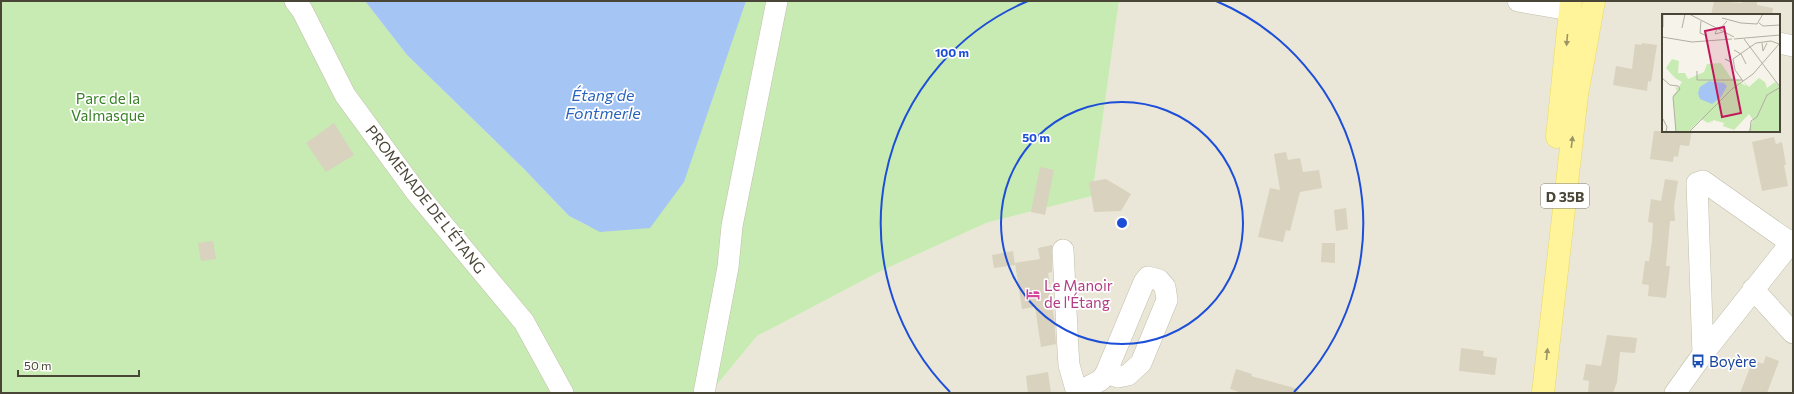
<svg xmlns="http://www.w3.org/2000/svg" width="1794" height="394" font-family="Commissioner,sans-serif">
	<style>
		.residential { fill: #eae7d8; fill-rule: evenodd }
		.green { fill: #c7ebb2 }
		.water { fill: #a5c5f4 }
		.building { fill: #d8d2bf }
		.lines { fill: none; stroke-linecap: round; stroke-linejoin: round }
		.minor-casing { stroke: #c2beac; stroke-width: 22 }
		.major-casing { stroke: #e9d964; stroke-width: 23 }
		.minor { stroke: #fff; stroke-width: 21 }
		.major { stroke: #fff49a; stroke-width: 22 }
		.oneway { fill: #9b9464 }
		.ring { fill: none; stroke: #1d4ed8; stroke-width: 2 }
		.labels { text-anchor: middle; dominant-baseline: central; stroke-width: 3.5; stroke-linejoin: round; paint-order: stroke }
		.shield { fill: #fff; stroke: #807e73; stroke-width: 1 }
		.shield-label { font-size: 14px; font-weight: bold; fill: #4a4637 }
		.park-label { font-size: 15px; fill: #398027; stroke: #fff }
		.street-label { font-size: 15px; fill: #4a4637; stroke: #fff }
		.hotel-label { font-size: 15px; fill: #b23c85; stroke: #fff; text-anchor: start }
		.transit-label { font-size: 15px; fill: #164399; stroke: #fff; text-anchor: start }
		.water-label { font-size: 16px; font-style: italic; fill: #2a64bc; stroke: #fff }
		.inset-road { fill: none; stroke: #b1aea2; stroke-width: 1 }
		.view { fill: #c2185b; fill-opacity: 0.15; stroke: #c2185b; stroke-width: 2 }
		.inset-edge { fill: none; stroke: #4a4637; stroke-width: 2 }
		.centre { fill: #1d4ed8; stroke: #fff; stroke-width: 2 }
		.ring-label { font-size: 12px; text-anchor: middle; font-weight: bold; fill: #1d4ed8; stroke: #fff; stroke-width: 3.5; stroke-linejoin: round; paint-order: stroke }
	</style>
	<rect width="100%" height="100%" fill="#f6f4ea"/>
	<!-- residential -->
	<path class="residential" d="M1119,1H1793V393H710L757,336L881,271L986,223L1092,196ZM1663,15H1779V131H1663Z"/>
	<!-- green -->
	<path class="green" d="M1,1H365L407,55L524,169L569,216L590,227L381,1H1119L1092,196L986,223L881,271L757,336L710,393H1Z"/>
	<!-- water -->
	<path class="water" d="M365,1H746L684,182L650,228L600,232L569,216L524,169L407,55Z"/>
	<!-- building -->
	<path class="building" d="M1714,1L1742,3L1743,1H1757V5L1773,8L1772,15H1711Z
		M1642,43L1657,45L1651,82L1648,81L1647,91L1613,85L1616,66L1632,69L1635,44L1641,45Z
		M334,123L354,155L326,172L306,143Z
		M1654,131H1692L1689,146L1680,145L1678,157L1674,156L1673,162L1650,159Z
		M1774,137L1776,144L1782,142L1786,165H1784L1788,186L1762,191L1752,142Z
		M1286,152L1288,160L1300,158L1303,172L1319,170L1322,188L1300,192L1290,231L1286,230L1283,242L1258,237L1270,188L1280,190L1274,154Z
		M1040,167L1054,170L1045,215L1031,212Z
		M1106,179L1131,194L1121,211L1094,212L1089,182Z
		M1665,179L1678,181L1674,206L1675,221H1670L1668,243L1666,266H1670L1666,298L1648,296L1649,285L1642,284L1645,261H1649L1652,241L1653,223L1648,222L1651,199L1661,201Z
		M1346,208L1348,229L1336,231L1334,210Z
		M213,241L216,259L201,261L198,243Z
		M1322,243H1335V263L1321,262Z
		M1052,245V272L1048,273L1050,284H1048L1054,318L1056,344L1041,347L1035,307L1022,309L1015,263L1040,259L1038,248Z
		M1013,251L1015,265L994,268L992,255Z
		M1607,335L1637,338L1635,353L1620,352L1617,382L1613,393H1588L1589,381L1583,380L1586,364L1601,366Z
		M1461,348L1484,351L1483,356L1497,358L1495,375L1459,371Z
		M1766,356L1779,361L1767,393H1740L1753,360L1763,364Z
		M1236,369L1252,374L1251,376L1298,389V393H1242L1230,389Z
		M1048,372L1051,393H1028L1026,376Z"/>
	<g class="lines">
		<!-- minor casing -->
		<g class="minor-casing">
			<path id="minor" d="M295,1L302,10L345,95L416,192L524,322L563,393
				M1518,1L1570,10
				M1779,43L1793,46
				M1063,250L1068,350L1069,365L1077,393
				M1753,289L1793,333
				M1703,354L1697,183L1703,181L1791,243
				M704,393L728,267L732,226L777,1
				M1077,393L1101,380L1106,373L1144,282L1148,277L1159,280L1165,287L1167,300L1141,363L1128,375L1118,377L1106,373
				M1675,393L1703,354L1793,240"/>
		</g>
		<!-- major casing -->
		<g class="major-casing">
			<path id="major" d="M1557,137L1571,1
				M1543,393L1577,95L1594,1"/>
		</g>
		<!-- minor -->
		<use href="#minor" class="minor"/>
		<!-- major -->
		<use href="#major" class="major"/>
	</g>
	<!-- one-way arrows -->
	<defs><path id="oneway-solid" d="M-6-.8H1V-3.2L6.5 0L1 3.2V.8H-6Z"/></defs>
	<g class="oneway">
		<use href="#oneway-solid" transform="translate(1567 40) rotate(95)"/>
		<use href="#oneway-solid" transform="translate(1572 142) rotate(-83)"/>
		<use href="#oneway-solid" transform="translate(1547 354) rotate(-84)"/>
	</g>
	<!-- distance rings -->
	<g class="ring">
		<circle cx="1122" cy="223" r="121"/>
		<path d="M950 392A241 241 0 0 1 1028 1M1216 1A241 241 0 0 1 1294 392"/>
	</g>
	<!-- icons -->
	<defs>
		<g id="hotel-bare" transform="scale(1.08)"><path d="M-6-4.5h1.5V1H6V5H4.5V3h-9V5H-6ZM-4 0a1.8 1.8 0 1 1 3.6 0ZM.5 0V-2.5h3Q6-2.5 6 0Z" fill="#d1479c" stroke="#fff" stroke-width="2.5" paint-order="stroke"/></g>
		<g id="bus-bare" transform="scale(1.08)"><path d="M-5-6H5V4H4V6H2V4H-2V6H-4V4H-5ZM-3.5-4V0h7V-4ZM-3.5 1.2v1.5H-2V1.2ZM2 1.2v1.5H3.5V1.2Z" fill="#1a4fb4" stroke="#fff" stroke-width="2.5" paint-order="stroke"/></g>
	</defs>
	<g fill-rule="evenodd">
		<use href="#hotel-bare" x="1033" y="294"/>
		<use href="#bus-bare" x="1698" y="361"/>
	</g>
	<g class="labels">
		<!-- shield labels -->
		<rect class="shield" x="1541" y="184" width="48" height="24" rx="3"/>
		<g class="shield-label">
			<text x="1565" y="196">D 35B</text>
		</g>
		<!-- park labels -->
		<g class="park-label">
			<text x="108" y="98">Parc de la<tspan x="108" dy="17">Valmasque</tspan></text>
		</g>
		<!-- street labels -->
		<g class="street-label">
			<text transform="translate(426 199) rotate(52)">PROMENADE DE L'ÉTANG</text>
		</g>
		<!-- hotel labels -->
		<g class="hotel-label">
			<text x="1044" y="285">Le Manoir<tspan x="1044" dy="17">de l'Étang</tspan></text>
		</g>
		<!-- transit labels -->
		<g class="transit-label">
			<text x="1709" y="361">Boyère</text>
		</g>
		<!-- water labels -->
		<g class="water-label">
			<text x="603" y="94">Étang de<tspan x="603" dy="18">Fontmerle</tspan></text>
		</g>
	</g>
	<!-- overview -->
	<g transform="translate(1662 14)">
		<rect width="118" height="118" fill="#f6f4ea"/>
		<path d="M10,45L17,47L16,59H23L26,65L42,58L45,50L59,49L69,64L79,66L77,68L84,72L81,67L87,73L97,64L103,68L105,74L113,68L118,74V118H86L91,106L87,100L72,116L61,112L62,109L51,106L49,111L50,107L46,109L39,105L26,118H14L11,81L15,77L13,73L16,74L20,68L13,64L4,54Z" fill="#c7ebb2"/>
		<path d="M47,67L62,69L65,72L59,83L50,90L38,85L36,79L38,73Z" fill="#a5c5f4"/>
		<path class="inset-road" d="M1,0V13M27,0L72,23M60,4L79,9L95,10L101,0M39,7L38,19L43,21M97,9L101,12L118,11M20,14L23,0M55,15L53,20L61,18M57,16L65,7M0,23L30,28L70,25M72,25L118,21M82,25L118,73M100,29L101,37L105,29M72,36L79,40L84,50M67,47L63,45L70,49M35,57V66H80M0,64L8,71L16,72L18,75L11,83L14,118M81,67L73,56L71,45L94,29L109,27L117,30M1,105L5,113L4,118M27,118L70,75L91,60L118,29M88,118L89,107L95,103L105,81L117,74"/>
		<path class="view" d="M62,13L79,99L60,103L43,17Z"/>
		<rect width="118" height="118" class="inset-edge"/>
	</g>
	<circle cx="1122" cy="223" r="6" class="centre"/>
	<g class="ring-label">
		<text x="952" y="57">100 m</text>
		<text x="1036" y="142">50 m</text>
	</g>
	<!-- border -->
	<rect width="1794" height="394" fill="none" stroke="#4a4637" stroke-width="4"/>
	<!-- scale -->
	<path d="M18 370v6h121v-6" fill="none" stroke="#4a4637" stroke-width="2"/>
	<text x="24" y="370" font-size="12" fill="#4a4637" stroke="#ffffff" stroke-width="3" paint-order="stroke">50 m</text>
</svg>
